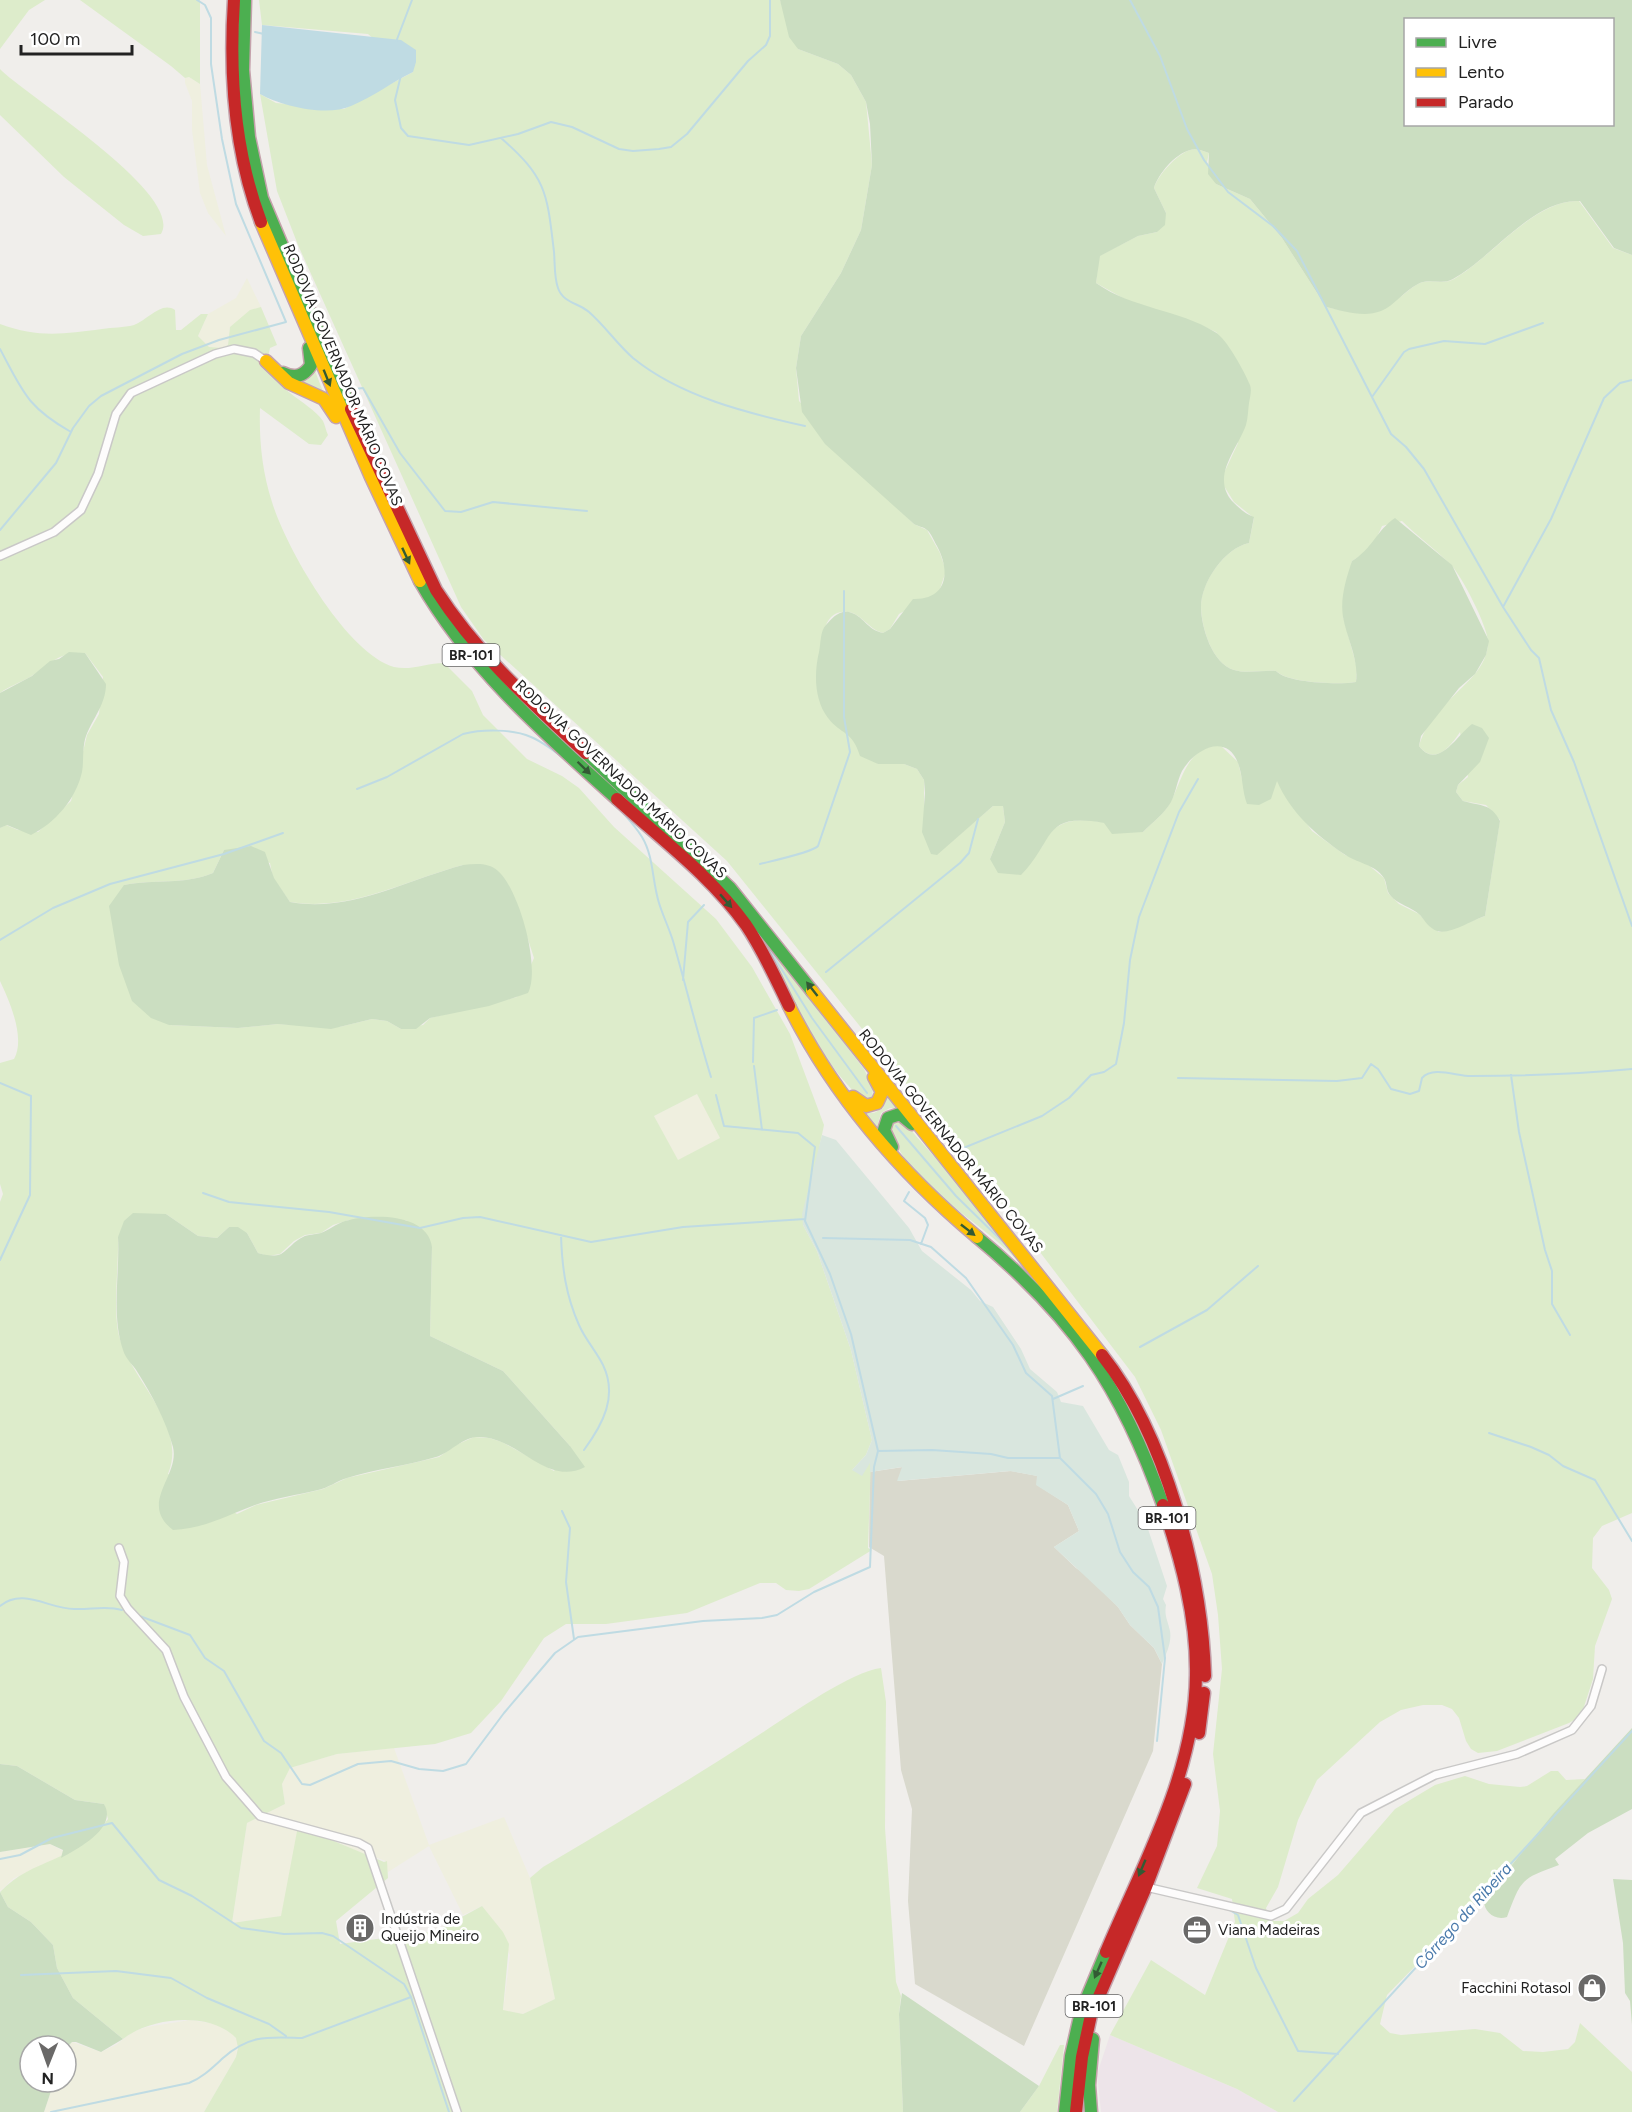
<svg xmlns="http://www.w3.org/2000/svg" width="1632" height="2112" font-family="Figtree,sans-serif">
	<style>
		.industrial { fill: #ede4e9 }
		.construction { fill: #d9d9cd }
		.farmland { fill: #efefdf }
		.grass { fill: #ddeccb; fill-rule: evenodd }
		.forest { fill: #cbdec1; fill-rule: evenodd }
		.wetland { fill: #d9e6de }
		.water { fill: #bfdbe3 }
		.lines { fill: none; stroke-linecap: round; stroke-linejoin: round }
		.stream { stroke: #bfdbe3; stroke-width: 2 }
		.street-casing { stroke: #c9c8c7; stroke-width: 10 }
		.fast-casing { stroke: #c5a2ac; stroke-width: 15 }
		.slow-casing { stroke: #c5a2ac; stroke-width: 15 }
		.jam-casing { stroke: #c5a2ac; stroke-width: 15 }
		.street { stroke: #fdfcfc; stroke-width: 7 }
		.fast { stroke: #4caf50; stroke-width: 12 }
		.slow { stroke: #ffc107; stroke-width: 12 }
		.jam { stroke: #c62828; stroke-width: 12 }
		.oneway { fill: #335a34 }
		.labels { text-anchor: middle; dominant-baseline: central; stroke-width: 6; stroke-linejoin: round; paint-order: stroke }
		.shield { fill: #fff; stroke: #646464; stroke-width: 1.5 }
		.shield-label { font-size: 14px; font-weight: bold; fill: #222 }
		.street-label { font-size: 15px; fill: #222; stroke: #fff }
		.poi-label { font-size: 15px; fill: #222; stroke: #fff; text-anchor: start }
		.water-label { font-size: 16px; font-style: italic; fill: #4a7aab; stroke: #fff }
	</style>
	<rect width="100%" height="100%" fill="#f0eeeb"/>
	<!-- industrial -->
	<path class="industrial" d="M1110,2035L1237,2089L1278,2112H1101L1097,2074Z"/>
	<!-- construction -->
	<path class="construction" d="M903,1467L898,1481L1011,1471L1038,1476L1037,1485L1068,1505L1079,1531L1054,1547L1076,1568L1088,1576L1118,1607L1130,1625L1154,1648L1162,1664L1153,1751L1024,2046L915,1984L908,1901L912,1809L901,1770L884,1556L869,1547L870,1472Z"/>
	<!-- farmland -->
	<path class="farmland" d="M189,77L200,84L207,165L226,236L208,213L200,193L192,130V101L185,83V78Z
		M247,278L261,307L230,327L228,345L222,348H209L198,336L208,314L236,298Z
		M697,1094L721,1138L677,1161L654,1116Z
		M394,1748L429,1845L504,1817L530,1878L555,1999L523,2014L503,2011L510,1955L482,1906L463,1915L429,1846L388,1872L386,1861L353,1850L333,1839L281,1916L232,1923L247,1823L285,1804L282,1784L290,1768L337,1754Z
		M50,1844L63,1851L61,1858L14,1878L0,1891V1852Z
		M190,2020L216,2024L233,2034L238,2041L236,2057L204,2112H44L54,2082H66V2048L72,2042L101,2052L116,2045L132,2032L147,2027Z"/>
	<!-- grass -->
	<path class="grass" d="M0,0H45L29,10L0,49Z
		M80,0H200V84L189,77L185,78L171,66Z
		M259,0H780L798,49L838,64L851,75L866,102L872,165L861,230L841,273L801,336L796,368L799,401L873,485L914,524L927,530L940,553L946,571L939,592L899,614L890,629L883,633C868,629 861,613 848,612C806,606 826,698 829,719L846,731L878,764H904L917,769L924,780V811L937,854L993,806H1003L1005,822L990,859L1042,847C1058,804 1109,824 1143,832C1152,823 1165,813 1171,801C1183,778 1187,747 1220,745L1238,762L1242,779L1277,780L1312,831L1345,855L1366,863L1384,878L1388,893L1399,904L1419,914L1431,927L1439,932L1448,930L1485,916L1500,820L1486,805L1463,801L1456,792L1458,785L1468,777L1460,732C1450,747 1435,766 1419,746C1426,718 1455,696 1474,675C1482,666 1488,654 1488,642C1488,627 1461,574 1450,564C1435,549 1417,536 1402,521L1382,526C1375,543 1368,552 1352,561L1343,616L1357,668L1356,682C1339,685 1288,683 1276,671C1263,670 1246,674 1234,670C1212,664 1201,626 1201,606C1201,582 1225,548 1249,543L1254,518L1234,502L1224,486V473L1238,443L1235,359L1229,348L1216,332L1198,324L1130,302L1096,283L1099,256L1138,236L1157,232L1166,213L1154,188C1158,175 1177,154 1190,150C1196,148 1203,151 1209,153L1207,162L1216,184L1250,199L1282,238L1326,307C1355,313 1370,316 1396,300C1404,295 1410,288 1418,284C1430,278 1444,285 1454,279C1492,257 1535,199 1579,201L1613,248L1632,255V1513L1602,1526L1593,1538L1592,1568L1609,1590L1612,1599L1595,1646L1593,1679L1581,1716L1569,1723L1497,1751L1478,1753L1471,1749L1466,1741L1459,1718L1452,1709L1442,1705H1423L1401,1710L1380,1722L1317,1780L1298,1820L1278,1887L1266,1908L1268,1916L1274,1921H1284L1298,1913L1308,1899L1338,1875L1395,1809L1435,1785L1465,1776L1489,1784L1520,1787L1527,1786L1551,1771H1558L1566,1780L1585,1779L1498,1881L1463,1913L1455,1925L1387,1995L1380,2024L1390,2033L1401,2035L1475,2029L1500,2033L1523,2051L1543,2052L1568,2049L1575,2042L1580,2023L1632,2072V2112H1278L1237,2089L1110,2035L1151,1960L1205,1995L1235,1922L1232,1899L1197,1888L1217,1846L1220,1811L1213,1754L1222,1669L1218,1615L1212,1574L1161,1430L1135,1377L1011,1214L727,861L484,640L461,607L298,245L277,191L260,94L276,103L344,109L413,72L368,34L262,25Z
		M0,69C25,95 185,194 161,234L143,236L124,225L64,177L0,115Z
		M261,307L277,345L270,348C260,387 307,398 323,421C325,425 326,431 328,435L321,445L309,444L260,408C259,440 262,471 272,502C286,548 346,653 394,667C411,671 427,663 444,663L472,691L483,715L527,759L562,776L579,788L614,827L716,919L752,967L790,1034L824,1125L803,1225L817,1251L851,1350L872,1440L866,1455L852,1470L871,1459L868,1548L872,1550L809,1589L799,1591L786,1590L776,1583H760L687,1613L606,1624H566L544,1638L501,1701L471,1733L435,1744L337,1754L290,1768L282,1784L285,1804L247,1823L232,1923L281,1916L298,1826L384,1862L387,1861L388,1878L336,1921L340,1944L436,1931L482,1906L503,1932L509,1944L503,2010L523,2014L555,1999L530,1878L543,1867C614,1825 685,1783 754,1738C783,1720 849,1672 881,1668L886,1702L885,1828L896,1982L901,1996L899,2014L903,2112H204L236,2057L238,2048L236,2038C210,2011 151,2017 123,2039L73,1998L57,1968L53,1945L31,1922L8,1907L0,1892C33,1857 75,1864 108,1819L104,1804L75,1800L17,1766L0,1764V1202L3,1194L0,1184V1063L14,1059C26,1038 9,1000 0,981V828L6,825L18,830L38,832L71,801L87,735L99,714L103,677L85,653C57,652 51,664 30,677C20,683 9,686 0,693V324C38,338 63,334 102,329C113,327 123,328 134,325C148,320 161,301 175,310L176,330H181L201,314H208L198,336L209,347L222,348L228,345L230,327L250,310ZM224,850L270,863L273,878L290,902C351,912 406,880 463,865L515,899L534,958L517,997L430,1018L423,1025L401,1029L387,1021L372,1019L339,1027L278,1024L238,1028L169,1025L124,885C154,879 185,885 213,873ZM697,1094L720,1138L678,1160L654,1116ZM166,1214L198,1236L217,1238L229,1227L247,1233L258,1253L268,1256L280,1254L294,1241L305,1235L321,1233L333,1225L349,1220H406L432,1247L430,1336L503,1371L570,1446L554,1471L502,1442L489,1438L474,1437L456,1445L439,1457L347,1478L323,1489L256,1505L237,1514L168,1474C188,1426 133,1382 120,1339C112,1315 119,1264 118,1237Z
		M315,371L324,394L296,382Z
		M755,927L864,1069L873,1088L872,1098L866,1100C825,1077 779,970 755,927Z
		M888,1093L900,1109L890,1108L881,1113L877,1127L864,1112L874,1113L883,1108Z
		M899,1120L908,1127L978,1206L1041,1286C1028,1271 1014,1256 999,1243C961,1210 908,1180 890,1131L894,1121Z
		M1060,2045H1064L1057,2112H1020L1039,2086Z"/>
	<!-- forest -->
	<path class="forest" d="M780,0H1632V255L1614,248L1580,201C1534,198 1492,258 1453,279C1443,285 1429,278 1418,284C1404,291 1394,306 1381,311C1364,318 1343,311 1326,307L1282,238L1250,199L1216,184L1208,174L1209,153C1203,151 1196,148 1190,150C1175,154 1158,174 1154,188L1166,213L1165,225L1157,232L1138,236L1100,256L1096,283C1133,309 1178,309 1215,332C1227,339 1244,371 1250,385C1252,390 1250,397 1249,403C1248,410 1248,418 1246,425C1237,450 1211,476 1232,501C1239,508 1245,514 1254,517L1249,543C1225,548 1201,582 1201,607C1201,626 1212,664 1234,670C1246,674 1263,670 1276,671C1287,683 1339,685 1356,682C1359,659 1347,639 1343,617C1340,598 1346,579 1352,561C1372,549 1377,530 1395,518L1452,565L1489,641L1486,655L1475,674L1459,688L1421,736L1419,746C1438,771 1457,735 1472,724L1482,728L1489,738L1480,762L1458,785L1456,792L1463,801C1480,806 1491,803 1500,821L1485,916C1472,920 1450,935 1437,931C1429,928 1425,921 1420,915C1412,907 1398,905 1390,895C1386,890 1387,883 1384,878C1375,864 1356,863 1344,854C1316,835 1290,812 1277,781L1271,799L1259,805L1247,804C1242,791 1243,776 1238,763C1226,732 1194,750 1182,771C1177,781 1176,792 1171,802C1165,813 1152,823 1143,832L1112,834L1104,823C1041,812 1056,840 1021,875L998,873L990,859L1005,822L1003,806H993L937,855L931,854L922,832L925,793L924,780L917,769L904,764H878L860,756C852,730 841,735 828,718C814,700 814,673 819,652C821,643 820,631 826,625C831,619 839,610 849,612C863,615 867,630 883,633L890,629L913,599C947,600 951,572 937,546C934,541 931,533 927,530C924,527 917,526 914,524L825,444L802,412L796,368L801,336L841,273L861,230L872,165L870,124L866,102L851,75L838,64L798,49L789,37ZM1406,20H1612V124H1406Z
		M69,652L85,653L106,684C106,704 93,718 86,736C82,747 84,761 82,772C76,799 55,823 31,835L7,825L0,828V693L32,676L50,661L59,659Z
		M251,846L265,852L274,878L290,902C350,913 406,880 463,865C475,864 488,862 498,871C519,889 541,968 528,993L489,1006L430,1018L416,1029H401L387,1021L372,1019L331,1029L278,1024L238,1028L169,1025L151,1018L132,1001L119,965L109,906L124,885C154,879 185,885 213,873L224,850Z
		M133,1213L166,1214L198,1236L217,1238L229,1227H238L247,1233L258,1253C265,1255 274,1257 281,1254C289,1249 294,1241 303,1237C308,1234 315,1235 321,1233C329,1230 336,1224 345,1221C372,1213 428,1213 432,1247L430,1336L503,1371L570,1446L585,1467C545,1488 517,1434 476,1437C460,1439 450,1453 436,1457C407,1466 374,1469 347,1478C337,1481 328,1488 318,1490C298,1495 275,1498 255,1505C228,1515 203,1529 173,1530C138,1503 180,1476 173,1447C166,1421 152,1395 138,1373C133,1364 126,1360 123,1350C111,1315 120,1273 118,1237L124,1221Z
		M1632,1728V1809L1588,1833L1555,1859L1559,1865C1520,1879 1521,1880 1507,1917C1493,1922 1480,1908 1485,1895C1487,1888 1494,1885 1499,1881L1553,1814Z
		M0,1764L17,1766L75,1800L104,1804C118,1828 79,1848 61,1858L63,1850L50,1844L0,1852Z
		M1613,1879L1632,1880V2025L1630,2001L1625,1993L1623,1943Z
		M0,1892L8,1907L31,1922L53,1945L57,1968L73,1998L123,2039L101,2052L76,2042H72L66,2048V2046H30V2082H54L44,2112H0Z
		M902,1993L1039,2086L1020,2112H903L899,2014Z"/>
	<!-- wetland -->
	<path class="wetland" d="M822,1135L836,1140L909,1228L922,1251L971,1290L980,1301L993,1307L1021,1349L1030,1369L1057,1392L1061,1402L1083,1406L1109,1450L1118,1455L1129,1482V1496L1146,1523L1167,1586L1163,1599L1166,1605C1164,1616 1168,1621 1170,1631C1172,1643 1166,1654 1162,1664L1154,1648L1130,1625L1118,1607L1054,1547L1079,1531L1068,1505L1036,1485L1037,1476L1010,1471L897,1481L902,1467L870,1472V1463L862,1476L852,1470L866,1455L872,1440L851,1350L817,1251L803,1225L802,1214Z"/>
	<!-- water -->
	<path class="water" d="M262,25L401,40L416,50V62L413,72C392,82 373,97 351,106C327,117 281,106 260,94Z"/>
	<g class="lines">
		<!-- stream -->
		<path class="stream" d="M1130,0L1160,56L1187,129L1204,160L1228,192L1273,226L1297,251L1391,434L1406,447L1424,469L1503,607L1531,650L1539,658L1551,710L1574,762L1632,926
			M255,32L264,34
			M396,42L412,0
			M401,75L395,100L401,128L408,136L469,145L518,134L551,122L572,127L619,149L633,151L659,149L671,147L687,134L748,61L766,45L770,36V0
			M501,138C547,178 547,193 554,252C555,263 554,277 558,288C563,303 579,303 589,312C605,326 617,344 633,358C681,397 747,413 805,426
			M0,349C23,392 27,407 71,432
			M354,389L363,388L400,453L445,511L461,512L493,502L587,511
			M1372,397L1404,352L1409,349L1444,341L1485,344L1543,323
			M0,530L56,463L73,428L89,406L101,396L182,354L219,340L286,322L236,204L222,139L211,64V18L205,5L197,0
			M1503,607L1551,519L1604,398L1620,383L1632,380
			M357,789L387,777L463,734C483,729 512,729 531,737C559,749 626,811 642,837C654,857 652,881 659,903C663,916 669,928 673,941C686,986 697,1032 711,1077
			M760,864C772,861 813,852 818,846L850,752L844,717V591
			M0,940L53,908L110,884L224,854L283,833
			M767,946L812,1018L867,1093
			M826,972L960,863L969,853L978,819
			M683,980L688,922L704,905
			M753,1062L754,1018L777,1010
			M754,1066L762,1130
			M1511,1075L1519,1132L1545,1250L1552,1271V1304L1570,1335
			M1178,1078L1337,1081L1362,1078L1371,1064L1378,1069L1391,1089L1410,1094L1419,1091L1422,1078C1433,1066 1456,1076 1471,1076C1525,1076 1578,1074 1632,1069
			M0,1083L31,1096L30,1195L0,1260
			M896,1126L956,1196L1008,1247
			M956,1151L1042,1116L1069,1098L1091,1075L1104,1072L1116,1064L1124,1023L1130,960L1139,917L1179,812L1198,779
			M909,1192L904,1201L925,1218L928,1225L921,1244
			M203,1193L229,1202L329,1212L420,1228L463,1218L480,1217L591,1242L683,1227L805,1219
			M561,1235C562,1268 566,1296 579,1325C585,1339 596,1351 603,1365C618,1396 603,1424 584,1450
			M823,1238L910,1240L931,1247L966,1278L1013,1345L1026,1373L1052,1396L1060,1458L1096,1494L1108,1514L1120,1552L1133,1572L1149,1587L1158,1607L1165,1658L1157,1741
			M1140,1347L1207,1310L1258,1266
			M1053,1399L1083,1386
			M1489,1433L1531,1447L1549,1455L1563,1466L1595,1480L1632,1541
			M878,1451L932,1450L991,1454L1008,1458H1059
			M562,1511L570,1528L566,1582L574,1639
			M0,1606C23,1587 49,1609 74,1609C90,1610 106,1605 122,1610
			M137,1615L190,1635L205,1658L224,1671L264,1741L281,1753L302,1784L310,1785L358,1764L391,1761L419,1769L443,1771L466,1764L504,1713L555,1653L578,1637L703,1621L762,1618L777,1615L814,1592L870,1567L874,1467L878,1451L851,1334L830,1274L805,1221L815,1147L798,1133L724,1126L716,1095
			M0,1859L20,1855L52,1838L112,1823L159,1880L192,1896L241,1928L284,1934L322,1933L333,1936L404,1984L411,1997L449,2112
			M1226,1908L1238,1915L1256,1968L1298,2051L1338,2054
			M21,1975L116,1971L171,1978L207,1998L269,2024L286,2036
			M1294,2101L1632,1731
			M51,2112L189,2083C202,2078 212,2068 223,2058C250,2034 269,2037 302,2038L411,1997"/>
		<!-- street casing -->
		<g class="street-casing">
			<path id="street" d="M0,556L54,532L81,510L98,474L116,414L131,393L215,354L234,349L254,353L266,361
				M119,1548L124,1562L120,1596L128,1609L166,1650L184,1697L226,1777L260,1816L359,1843L368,1848L457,2112
				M1146,1887L1271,1916L1286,1909L1361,1813L1435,1775L1517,1754L1572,1730L1591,1706L1602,1669"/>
		</g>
		<!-- fast casing -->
		<g class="fast-casing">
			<path id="fast" d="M245,0L243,70L249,137L262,198L351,409
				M283,373C295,379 304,376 311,365L309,348
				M420,581C468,666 545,734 617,799
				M586,753L730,888L812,991
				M892,1147L884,1130L888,1118L900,1114L912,1124
				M977,1237C1073,1317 1122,1387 1163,1505
				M1065,2112L1071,2056L1081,2012L1106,1952
				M1091,2112L1089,2085L1093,2039"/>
		</g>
		<!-- slow casing -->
		<g class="slow-casing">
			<path id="slow" d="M261,222L371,477L420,581
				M266,361L289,383L324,399L336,417
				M812,991L1102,1355
				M789,1006C834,1096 901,1173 977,1237
				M853,1097L866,1106L877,1103L882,1092L874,1077"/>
		</g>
		<!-- jam casing -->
		<g class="jam-casing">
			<path id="jam" d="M234,0C229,75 234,151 261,222
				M351,409L436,590C477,654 531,702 586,753
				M617,799C661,839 711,876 746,925C763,950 776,979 789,1006
				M1102,1355C1166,1436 1202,1575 1205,1676
				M1199,1733L1204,1693
				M1106,1952C1143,1864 1195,1773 1196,1675C1197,1617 1181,1560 1163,1505
				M1076,2112L1082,2057L1091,2015L1146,1887L1185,1784"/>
		</g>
		<!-- street -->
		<use href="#street" class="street"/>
		<!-- fast -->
		<use href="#fast" class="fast"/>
		<!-- slow -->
		<use href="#slow" class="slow"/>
		<!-- jam -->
		<use href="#jam" class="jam"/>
	</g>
	<!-- one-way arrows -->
	<defs><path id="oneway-solid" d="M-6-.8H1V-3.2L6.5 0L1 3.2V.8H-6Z" transform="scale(1.5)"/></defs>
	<g class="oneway">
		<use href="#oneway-solid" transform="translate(327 378) rotate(68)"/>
		<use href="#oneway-solid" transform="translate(406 556) rotate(65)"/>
		<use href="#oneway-solid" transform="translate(584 768) rotate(44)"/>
		<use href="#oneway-solid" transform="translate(726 901) rotate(49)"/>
		<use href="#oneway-solid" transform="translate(812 989) rotate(-128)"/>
		<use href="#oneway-solid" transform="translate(968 1230) rotate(38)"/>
		<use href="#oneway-solid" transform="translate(1142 1868) rotate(113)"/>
		<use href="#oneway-solid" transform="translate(1098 1970) rotate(114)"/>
	</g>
	<!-- icons -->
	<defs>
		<g id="building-disc" transform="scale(1.5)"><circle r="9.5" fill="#6a6968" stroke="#fff"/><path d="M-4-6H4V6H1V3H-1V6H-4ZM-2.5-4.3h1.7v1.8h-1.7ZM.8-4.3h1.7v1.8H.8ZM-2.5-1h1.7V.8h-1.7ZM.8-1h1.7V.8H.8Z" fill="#fff"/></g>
		<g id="office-disc" transform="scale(1.5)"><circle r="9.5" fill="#6a6968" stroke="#fff"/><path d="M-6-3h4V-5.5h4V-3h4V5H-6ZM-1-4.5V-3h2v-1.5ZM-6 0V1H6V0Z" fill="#fff"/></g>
		<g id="shop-disc" transform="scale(1.5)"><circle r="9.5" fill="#6a6968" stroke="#fff"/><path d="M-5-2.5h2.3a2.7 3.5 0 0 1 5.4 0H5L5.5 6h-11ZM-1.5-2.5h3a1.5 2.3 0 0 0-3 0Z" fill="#fff"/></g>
	</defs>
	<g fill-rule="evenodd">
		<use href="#building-disc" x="360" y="1928"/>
		<use href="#office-disc" x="1197" y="1930"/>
		<use href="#shop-disc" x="1592" y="1988"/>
	</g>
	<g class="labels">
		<!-- shield labels -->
		<g class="shield">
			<rect x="442.5" y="644" width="57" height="22" rx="4.5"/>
			<rect x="1138.5" y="1507" width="57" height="22" rx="4.5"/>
			<rect x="1065.5" y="1995" width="57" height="22" rx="4.5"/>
		</g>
		<g class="shield-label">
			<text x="471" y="655">BR-101</text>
			<text x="1167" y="1518">BR-101</text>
			<text x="1094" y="2006">BR-101</text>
		</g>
		<!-- street labels -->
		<g class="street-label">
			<text transform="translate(343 375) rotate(67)">RODOVIA GOVERNADOR MÁRIO COVAS</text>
			<text transform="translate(621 779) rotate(43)">RODOVIA GOVERNADOR MÁRIO COVAS</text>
			<text transform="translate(951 1141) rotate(51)">RODOVIA GOVERNADOR MÁRIO COVAS</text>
		</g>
		<!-- poi labels -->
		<g class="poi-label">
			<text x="381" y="1919">Indústria de<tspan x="381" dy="17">Queijo Mineiro</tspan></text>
			<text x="1218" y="1930">Viana Madeiras</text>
			<text x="1571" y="1988" text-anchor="end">Facchini Rotasol</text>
		</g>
		<!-- water labels -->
		<g class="water-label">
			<text transform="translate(1463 1916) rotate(-48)">Córrego da Ribeira</text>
		</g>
	</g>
	<!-- legend -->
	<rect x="1404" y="18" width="210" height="108" fill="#ffffff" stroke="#a7a7a7" stroke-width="1.5"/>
	<rect x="1416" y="38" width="30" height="9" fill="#4caf50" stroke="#a7a7a7" stroke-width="1.5"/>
	<text x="1458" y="48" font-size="18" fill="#222222">Livre</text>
	<rect x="1416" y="68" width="30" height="9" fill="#ffc107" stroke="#a7a7a7" stroke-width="1.5"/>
	<text x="1458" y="78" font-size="18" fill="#222222">Lento</text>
	<rect x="1416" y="98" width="30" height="9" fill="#c62828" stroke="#a7a7a7" stroke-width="1.5"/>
	<text x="1458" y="108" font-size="18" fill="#222222">Parado</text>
	<!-- north arrow -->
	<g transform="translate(48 2064) rotate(181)"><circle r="28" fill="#ffffff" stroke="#a7a7a7" stroke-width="1.5"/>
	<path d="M0-4.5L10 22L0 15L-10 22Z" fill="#6a6968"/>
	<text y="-9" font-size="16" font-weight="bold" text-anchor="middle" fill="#222222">N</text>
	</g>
	<!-- scale -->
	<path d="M21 45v9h111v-9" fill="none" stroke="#222222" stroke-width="3"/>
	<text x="30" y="45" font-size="18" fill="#222222" stroke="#ffffff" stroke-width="4.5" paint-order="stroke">100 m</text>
</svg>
